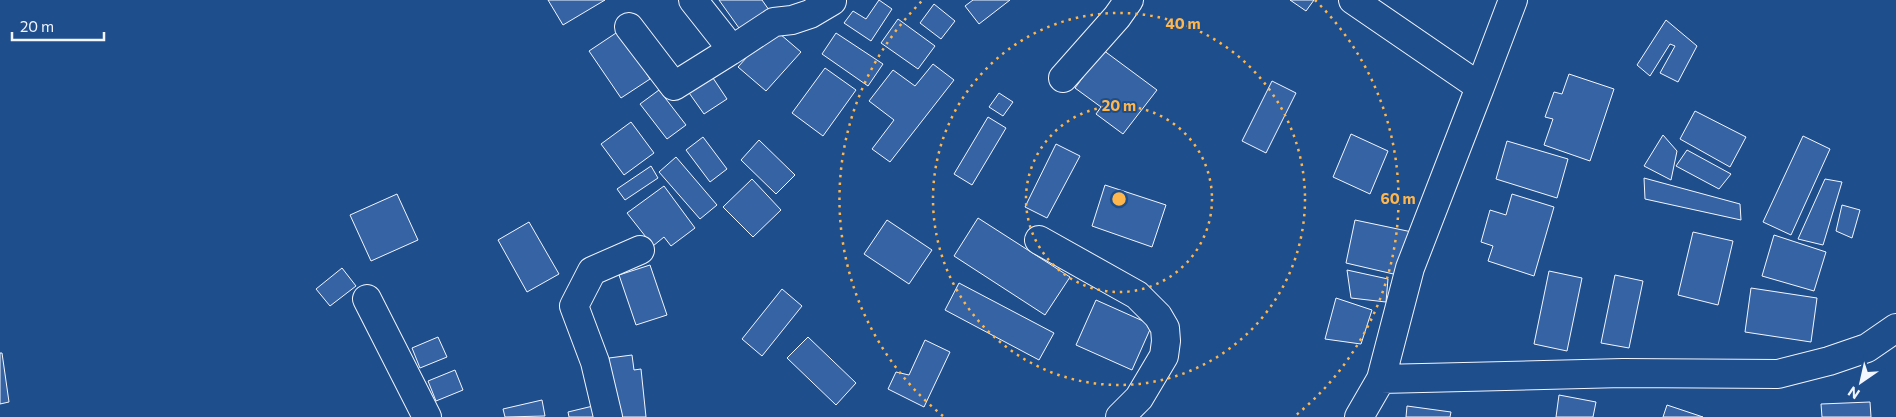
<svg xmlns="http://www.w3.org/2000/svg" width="1896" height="417" font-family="Commissioner,sans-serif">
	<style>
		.building { fill: #3563a3; stroke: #f2f6ff }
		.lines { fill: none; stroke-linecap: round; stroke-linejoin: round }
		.minor-casing { stroke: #f2f6ff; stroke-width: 30 }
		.minor { stroke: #1f4e8c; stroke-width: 28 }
		.ring { fill: none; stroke: #ffb74d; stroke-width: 2.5; stroke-dasharray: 2.5 5 }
		.centre { fill: #ffb74d; stroke: #1f4e8c; stroke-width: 2.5 }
		.ring-label { font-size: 15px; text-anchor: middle; font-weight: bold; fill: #ffb74d; stroke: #1f4e8c; stroke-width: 4; stroke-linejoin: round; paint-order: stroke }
	</style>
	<rect width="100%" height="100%" fill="#1f4e8c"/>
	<!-- building -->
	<path class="building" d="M548,0H605L563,25Z
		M719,0H762L769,10L744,35Z
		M879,0L892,9L871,41L844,23L853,11L866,19Z
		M973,0H1010L979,24L965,6Z
		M1290,0H1314L1306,11Z
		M934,4L955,21L941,39L920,23Z
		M898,19L935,46L918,69L881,43Z
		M1666,20L1697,46L1678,82L1660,73L1675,46L1670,44L1650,76L1637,65Z
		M773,28L801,52L766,91L738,67Z
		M619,31L650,79L621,98L589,51Z
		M836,33L883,64L868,86L822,54Z
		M1103,50L1157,90L1123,134L1096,114L1101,107L1075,88Z
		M933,64L954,80L890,162L872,149L894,120L869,101L893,70L915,86Z
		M825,68L856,90L823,136L792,113Z
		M1569,74L1614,89L1590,161L1544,145L1553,119L1545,117L1554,92L1562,94Z
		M711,75L727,99L704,114L687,90Z
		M1272,81L1296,93L1266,153L1242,141Z
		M659,90L686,125L667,139L640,104Z
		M999,93L1013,102L1003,116L989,107Z
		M1695,111L1746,137L1730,167L1680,139Z
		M988,117L1006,128L972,185L954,174Z
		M631,122L654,153L624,175L601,144Z
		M1351,134L1388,151L1370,194L1333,177Z
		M1663,135L1677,151L1671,180L1644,166Z
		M1803,136L1830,149L1791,235L1763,222Z
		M703,137L727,169L710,182L686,150Z
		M759,140L795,175L776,194L741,160Z
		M1507,141L1568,159L1557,198L1496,179Z
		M1056,144L1080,156L1047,218L1025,207Z
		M1687,150L1731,174L1719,189L1676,166Z
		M676,157L717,205L700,219L659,172Z
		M651,166L658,178L625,200L617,189Z
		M1644,178L1740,204L1741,220L1645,199Z
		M752,179L781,210L753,237L723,207Z
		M1825,179L1842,182L1823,245L1798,239Z
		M1105,185L1166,205L1152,247L1092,226Z
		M664,186L695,228L671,246L664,237L653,246L627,213Z
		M397,194L418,240L371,261L350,215Z
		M1512,194L1554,207L1534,276L1488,261L1493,246L1481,242L1490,210L1506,215Z
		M1842,205L1860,210L1852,238L1836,231Z
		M978,218L1070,277L1045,315L954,256Z
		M887,220L932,250L909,284L864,254Z
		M1355,220L1412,232L1402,276L1346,263Z
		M529,222L559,274L527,292L498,240Z
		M1693,232L1733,241L1718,305L1678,295Z
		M1774,235L1826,252L1814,291L1762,276Z
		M650,265L667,315L636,325L619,275Z
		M342,268L356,286L330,306L316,289Z
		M1347,270L1388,279L1386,302L1351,298Z
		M1549,271L1582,278L1567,351L1534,344Z
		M1615,275L1643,281L1629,348L1601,343Z
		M959,283L1054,333L1039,360L945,310Z
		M1751,288L1817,298L1811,342L1745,332Z
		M782,289L802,306L762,356L742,339Z
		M1336,298L1372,310L1361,344L1325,339Z
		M1096,300L1152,325L1132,370L1076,345Z
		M438,337L447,357L420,368L412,348Z
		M808,337L856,383L836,405L787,358Z
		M925,340L950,352L924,407L888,389L896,372L909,375Z
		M0,353H2L9,402L0,404Z
		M632,355L634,370L641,369L646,417H615L609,358Z
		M455,370L463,390L436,401L428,381Z
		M1559,395L1596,402L1593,417H1556Z
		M542,400L545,416L505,417L503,409Z
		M1870,402L1871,417H1822L1821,404Z
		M1667,405L1703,417H1663Z
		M593,406L595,417H569L568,412Z
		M1407,406L1451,412L1450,417H1406Z"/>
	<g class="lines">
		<!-- minor casing -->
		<g class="minor-casing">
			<path id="minor" d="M693,0L723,38L730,51L774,22L792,20L810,14L832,1
				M1353,0L1480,87L1410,268L1381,379L1359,417
				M629,27L674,86L730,51
				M1063,78L1117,17L1129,0
				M1480,87L1513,0
				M1039,240L1137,295L1158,316L1165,328L1166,341L1164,356L1139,398L1120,417
				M367,299L427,417
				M1381,379L1623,373L1778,374L1829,361L1867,348L1896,328
				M608,417L595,362L574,306L592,271L640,250"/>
		</g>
		<!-- minor -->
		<use href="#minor" class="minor"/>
	</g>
	<!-- distance rings -->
	<g class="ring">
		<circle cx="1119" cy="199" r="93"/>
		<circle cx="1119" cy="199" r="186"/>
		<path d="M943 416A279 279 0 0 1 923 0M1315 0A279 279 0 0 1 1295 416"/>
	</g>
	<circle cx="1119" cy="199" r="8" class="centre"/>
	<g class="ring-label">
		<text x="1183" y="29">40 m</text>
		<text x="1119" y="111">20 m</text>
		<text x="1398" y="204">60 m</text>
	</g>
	<!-- north arrow -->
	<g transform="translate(1861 382) rotate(214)" stroke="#1f4e8c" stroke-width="4" paint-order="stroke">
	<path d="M0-4L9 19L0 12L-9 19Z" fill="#f2f6ff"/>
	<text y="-8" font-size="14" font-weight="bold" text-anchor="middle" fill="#f2f6ff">N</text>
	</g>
	<!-- scale -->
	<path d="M12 32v8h92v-8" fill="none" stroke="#f2f6ff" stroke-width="2.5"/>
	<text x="20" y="32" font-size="15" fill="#f2f6ff" stroke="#1f4e8c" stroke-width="4" paint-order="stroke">20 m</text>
</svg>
